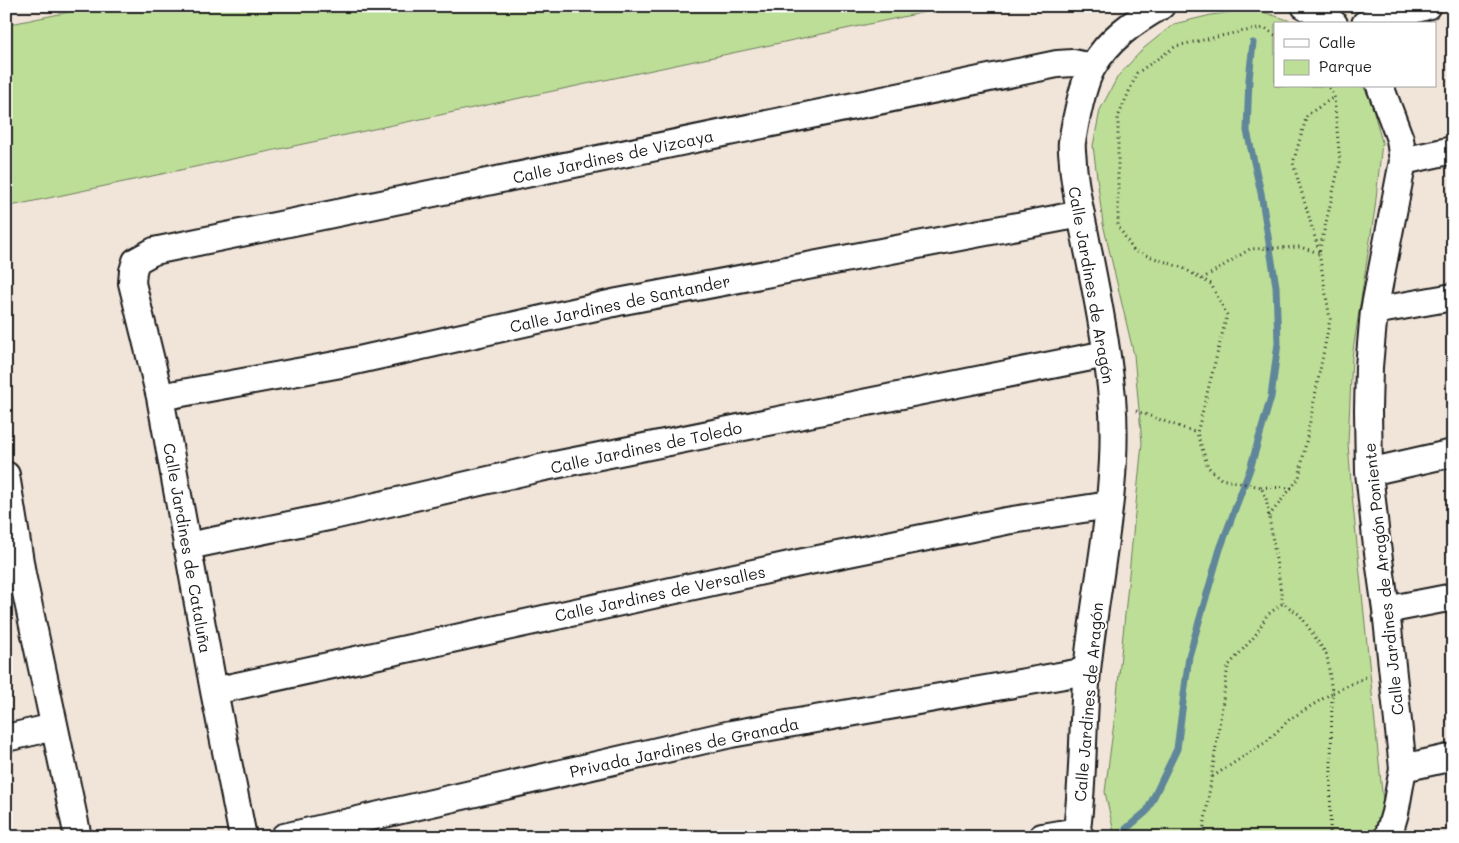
<svg xmlns="http://www.w3.org/2000/svg" width="1459" height="843" font-family="Mali,sans-serif">
	<style>
		.green { fill: #bdde97; stroke: #6c7d5a }
		.lines { fill: none; stroke-linecap: round; stroke-linejoin: round }
		.stream { stroke: #60869a; stroke-width: 7 }
		.street-casing { stroke: #1c1c1c; stroke-width: 30 }
		.path { stroke: #1c1c1c; stroke-width: 3; stroke-dasharray: 1 4; stroke-linecap: butt }
		.street { stroke: #fff; stroke-width: 26 }
		.labels { text-anchor: middle; dominant-baseline: central; stroke-width: 4; stroke-linejoin: round; paint-order: stroke }
		.street-label { font-size: 16px; fill: #1c1c1c; stroke: #fff }
	</style>
	<rect width="100%" height="100%" fill="#f1e5da"/>
	<filter id="ink" filterUnits="userSpaceOnUse"><feTurbulence type="fractalNoise" baseFrequency=".02" numOctaves="2"/><feDisplacementMap in="SourceGraphic" scale="10" xChannelSelector="R" yChannelSelector="G"/><feConvolveMatrix kernelMatrix="1 2 1 2 8 2 1 2 1" color-interpolation-filters="sRGB"/></filter>
	<g filter="url(#ink)">
		<!-- green -->
		<path class="green" d="M98,6H954L6,207V25Z
			M1254,9L1291,21L1296,24H1275V86H1363L1371,101L1382,142L1375,208L1352,357L1348,443L1352,495L1383,802L1373,837H1115L1105,792L1115,715L1142,443L1134,355L1103,224L1093,146L1100,110L1118,76L1144,48L1174,24L1211,15Z"/>
		<g class="lines">
			<!-- stream -->
			<path class="stream" d="M1120,834L1147,811L1177,749L1189,656L1220,549L1250,469L1271,397L1278,343L1276,286L1261,193L1247,131L1249,79L1253,43"/>
			<!-- street casing -->
			<g class="street-casing">
				<path id="street" d="M1305,6L1334,24
					M1365,24L1427,6
					M1380,86L1400,139L1403,161L1374,311L1369,367L1368,410L1369,472L1376,538L1386,610L1403,768L1395,813L1388,837
					M1403,161L1453,150
					M1374,311L1453,297
					M160,397L341,364L618,302L1081,214
					M1369,472L1453,453
					M6,475L22,574L78,837
					M188,546L333,516L540,468L1106,354
					M1386,610L1453,597
					M214,691L799,563L1006,521L1109,505
					M6,738L54,727
					M1403,768L1453,757
					M243,837L214,691L160,397L132,283L133,271L136,261L154,251L1057,64L1073,63L1092,67
					M284,837L731,734L1087,671
					M1042,837L1077,831L1081,837
					M1076,837C1084,782 1082,726 1087,671C1096,580 1120,488 1112,397C1107,346 1097,295 1087,245C1082,218 1075,192 1073,164C1073,157 1071,149 1072,142C1075,123 1083,82 1093,66C1109,39 1133,22 1161,6"/>
			</g>
			<!-- path -->
			<path class="path" d="M1275,35L1265,28L1239,32L1176,46L1137,73L1118,117V226L1134,251L1183,268L1211,284L1227,315L1197,433L1208,467L1221,479L1261,487L1266,498L1283,603
				M1319,251L1293,163L1307,115L1334,97
				M1202,279L1250,249L1300,247L1319,253
				M1136,411L1197,433
				M1261,487L1292,488
				M1269,516L1299,478L1330,319L1319,253L1340,162L1334,97L1328,86
				M1205,837L1204,827L1228,666L1255,636L1267,615L1283,603L1300,615L1327,655L1332,693L1290,719L1266,742L1212,777
				M1330,837L1332,693L1368,676"/>
			<!-- street -->
			<use href="#street" class="street"/>
		</g>
	</g>
	<g class="labels">
		<!-- street labels -->
		<g class="street-label">
			<text transform="translate(613 156) rotate(-12)">Calle Jardines de Vizcaya</text>
			<text transform="translate(1092 285) rotate(80)">Calle Jardines de Aragón</text>
			<text transform="translate(620 303) rotate(-12)">Calle Jardines de Santander</text>
			<text transform="translate(646 447) rotate(-12)">Calle Jardines de Toledo</text>
			<text transform="translate(188 548) rotate(80)">Calle Jardines de Cataluña</text>
			<text transform="translate(1383 579) rotate(-96)">Calle Jardines de Aragón Poniente</text>
			<text transform="translate(660 593) rotate(-12)">Calle Jardines de Versalles</text>
			<text transform="translate(1088 702) rotate(-85)">Calle Jardines de Aragón</text>
			<text transform="translate(684 747) rotate(-12)">Privada Jardines de Granada</text>
		</g>
	</g>
	<!-- margin -->
	<rect width="1459" height="843" fill="none" stroke="#fff" stroke-width="25"/>
	<rect x="12" y="12" width="1434" height="818" fill="none" stroke="#1c1c1c" stroke-width="2" filter="url(#ink)"/>
	<!-- legend -->
	<rect x="1274" y="22" width="162" height="65" fill="#ffffff" stroke="#a4a4a4"/>
	<rect x="1284" y="39" width="25" height="8" fill="#ffffff" stroke="#a4a4a4"/>
	<text x="1319" y="48" font-size="15" fill="#1c1c1c">Calle</text>
	<rect x="1284" y="60" width="25" height="15" fill="#bdde97" stroke="#a4a4a4"/>
	<text x="1319" y="72" font-size="15" fill="#1c1c1c">Parque</text>
</svg>
